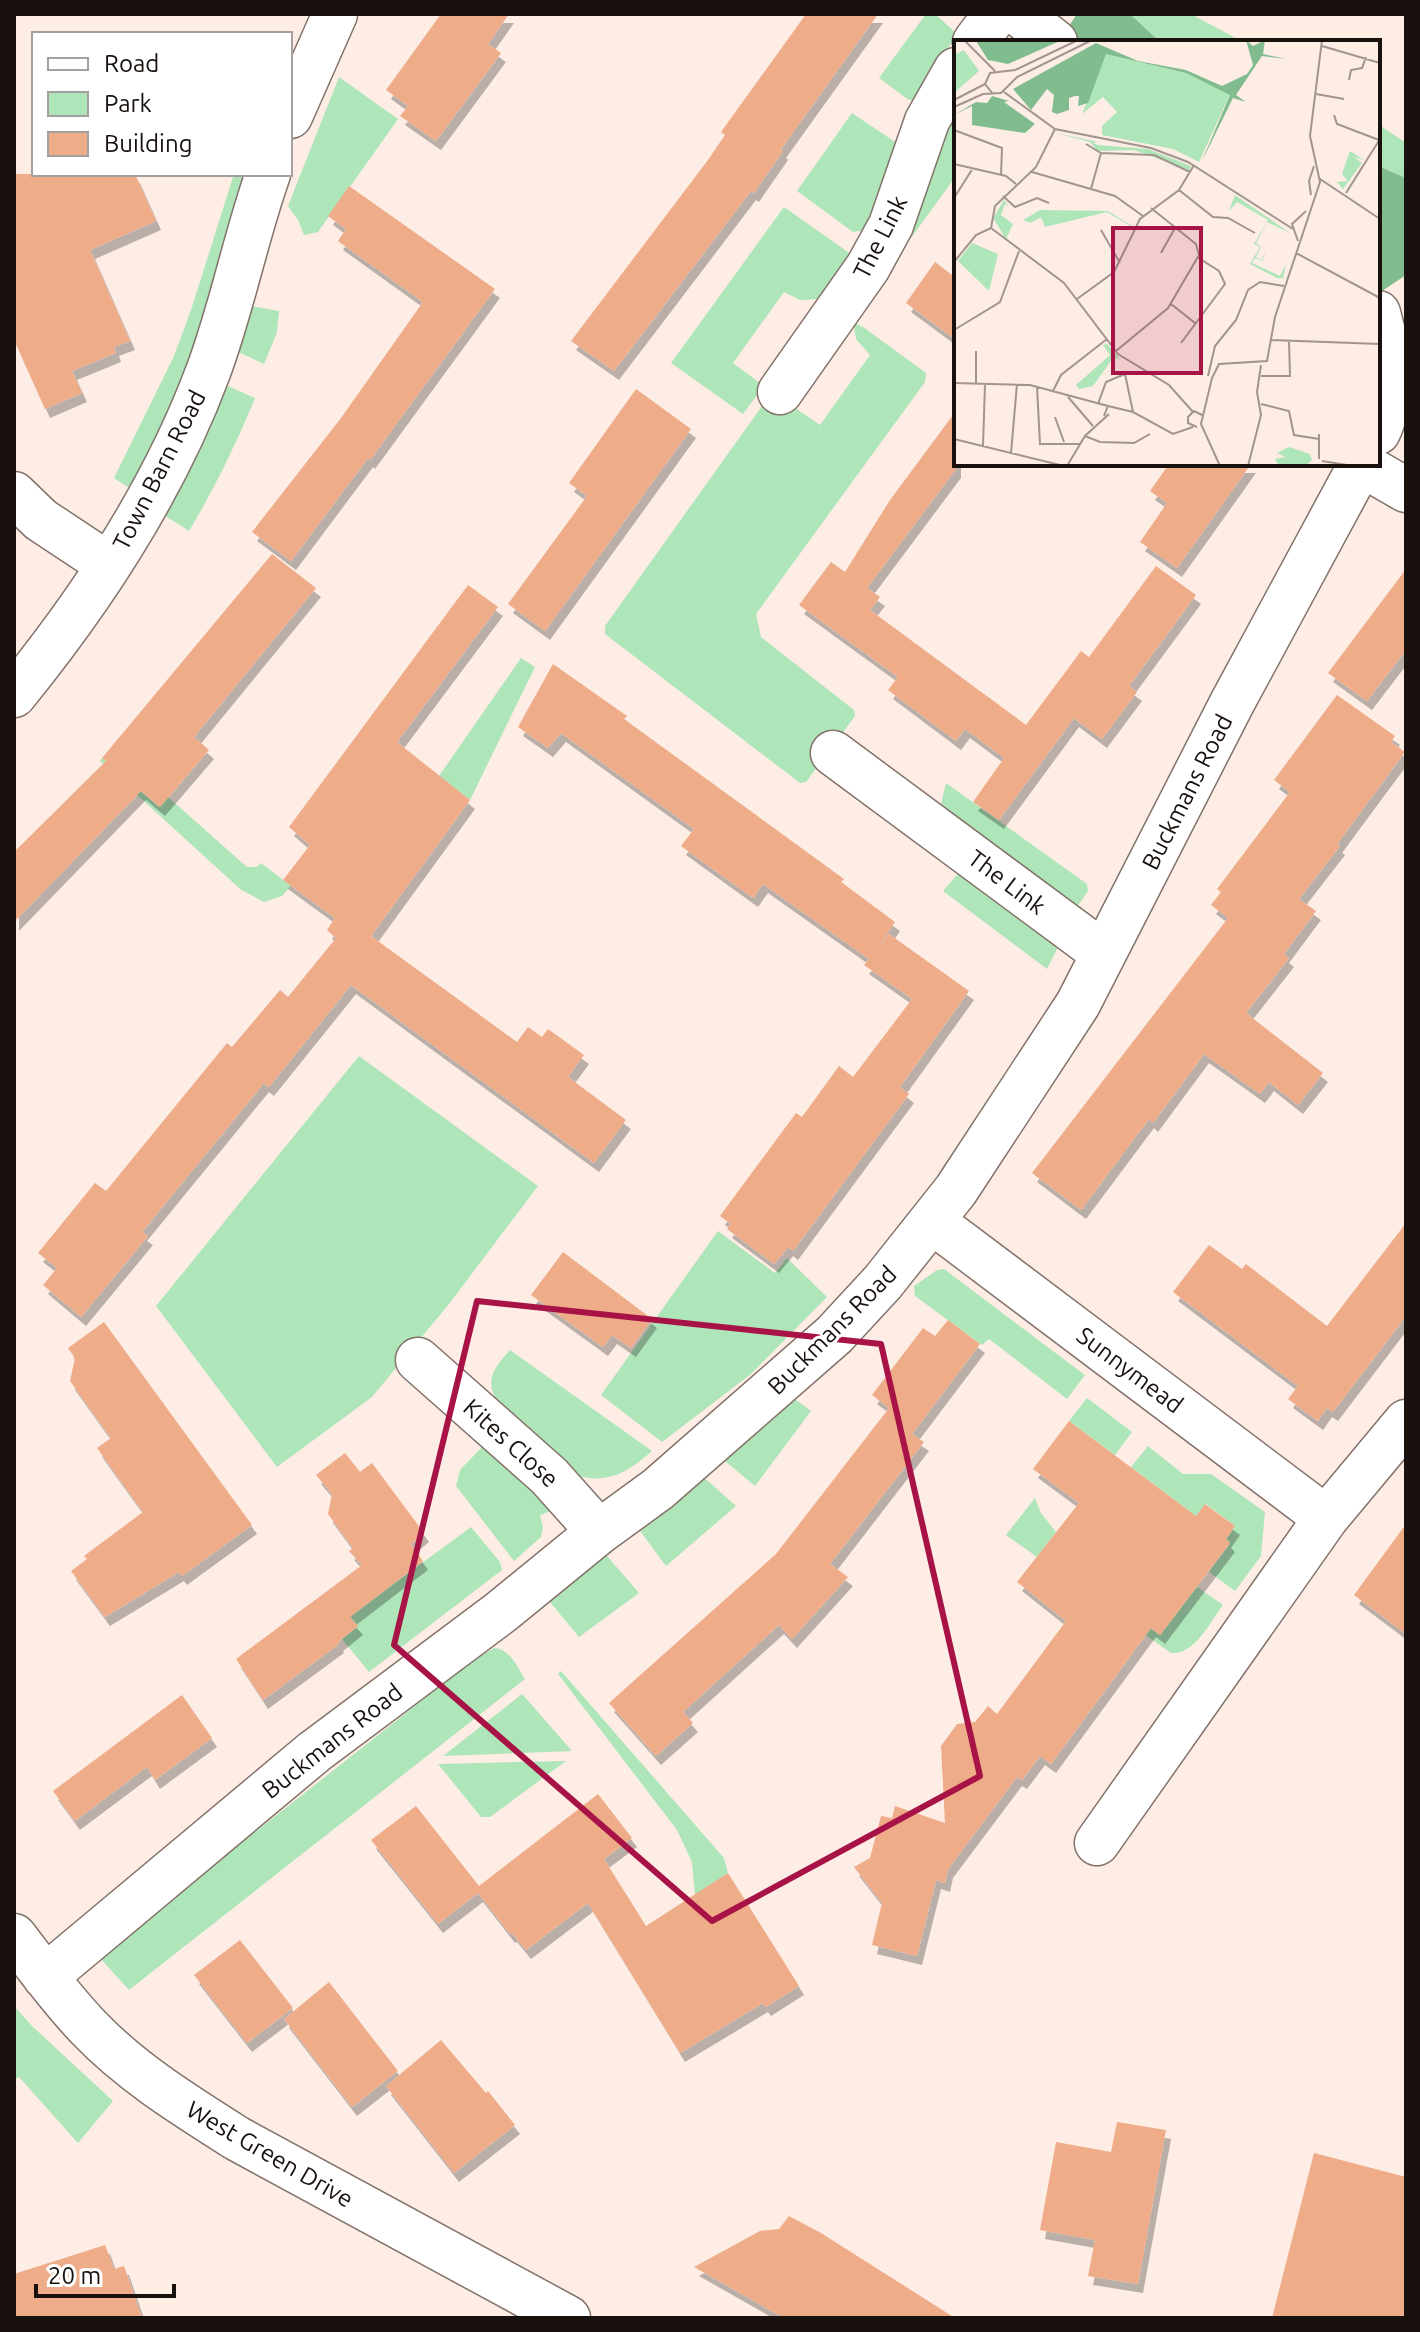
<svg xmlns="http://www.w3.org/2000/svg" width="1420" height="2332" font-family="Ubuntu,sans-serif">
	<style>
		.green { fill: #aee5b9 }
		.forest { fill: #80bc8d }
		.building { fill: #efac89; filter: url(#shadow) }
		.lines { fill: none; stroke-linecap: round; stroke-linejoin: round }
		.minor-casing { stroke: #837269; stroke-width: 47 }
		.minor { stroke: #fff; stroke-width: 44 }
		.marked { fill: none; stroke: #a81347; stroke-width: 6; stroke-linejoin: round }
		.labels { text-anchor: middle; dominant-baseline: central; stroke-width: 6; stroke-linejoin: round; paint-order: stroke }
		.street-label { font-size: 24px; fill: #18110e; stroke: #fff }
		.inset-road { fill: none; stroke: #a1958f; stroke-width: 2 }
		.view { fill: #a81347; fill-opacity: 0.15; stroke: #a81347; stroke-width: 4 }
		.inset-edge { fill: none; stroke: #18110e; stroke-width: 4 }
	</style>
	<defs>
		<filter id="shadow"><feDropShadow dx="5" dy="9" stdDeviation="0" flood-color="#0004"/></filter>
	</defs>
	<rect width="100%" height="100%" fill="#fdede5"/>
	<!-- green -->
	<path class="green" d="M926,14H935L958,35L941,56L916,100H909L879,78Z
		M1130,14H1191L1243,42H1160Z
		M339,77L398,119L318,232L304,235L298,220L288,206Z
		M956,94V176L911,238L904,235Z
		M852,113L898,144L867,230L853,232L797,191Z
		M1378,124L1406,143V178L1378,166Z
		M234,174H253L197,350L131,489L114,478L174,356L192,307Z
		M784,207L855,257L820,299L800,300L784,292L733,363L764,386L743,414L671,363Z
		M246,305L279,311L277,332L264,364L234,350Z
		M853,322L863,327L926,373L925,382L756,614L761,637L854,710L855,716L806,782L800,783L605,634V626L772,392L820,425L870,355L856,339Z
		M219,382L255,398C236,444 215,488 189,531L159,512Z
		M521,658L535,667L470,800L439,776Z
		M102,758L159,807L168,797L247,867H257L261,863L291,886L282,896L264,902L240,889L100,761Z
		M946,783L1087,884L1088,891L1077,907L940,808Z
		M973,874L1059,945L1047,969L943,891L957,875Z
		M359,1056L538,1186L449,1304L372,1397L277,1467L156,1306Z
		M718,1231L775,1273L787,1258L827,1297L751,1374L662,1442L601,1395Z
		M944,1269L1085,1375L1067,1399L989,1339L982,1345L915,1296L914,1286L937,1270Z
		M510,1350L652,1451C629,1471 610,1484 578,1476L500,1405C483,1382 493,1369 510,1350Z
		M792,1397L811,1411L755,1486L720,1457Z
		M1087,1398L1132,1432L1115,1455L1069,1421Z
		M484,1445L541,1497L551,1511L540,1515L543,1527L541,1537L514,1561L456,1486L460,1470Z
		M1148,1446L1183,1474H1211L1265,1512L1261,1556L1235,1591L1209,1572L1230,1543L1226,1539L1235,1526L1206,1504L1196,1516L1131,1467Z
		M700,1474L736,1506L666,1566L635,1524Z
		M1035,1498L1041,1513L1056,1532L1037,1557L1006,1535Z
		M471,1527L500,1562L502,1570L369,1672L342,1639L357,1627L350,1616Z
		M601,1549L639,1593L579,1637L545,1596Z
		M1197,1587L1223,1605C1210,1622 1195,1655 1171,1653L1110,1610L1115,1601L1160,1635Z
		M494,1648C510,1649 517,1666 525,1679L129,1990L98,1956L472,1661Z
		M561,1671L724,1858L728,1873L695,1895L692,1862L677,1830L558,1674Z
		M522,1694L572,1751L443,1756Z
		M566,1761L490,1817H481L438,1764Z
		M14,2006L32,2026L113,2101L78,2143L19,2077L14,2080Z"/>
	<!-- forest -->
	<path class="forest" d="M1077,14H1130L1160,42H1084L1067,29Z
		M1378,166L1406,178V275L1382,291L1378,284Z"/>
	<!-- building -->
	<path class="building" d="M441,14H509L488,44L501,53L436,141L400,116L408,106L386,90Z
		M806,14H878L781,149L783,151L754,193L751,191L614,371L571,341L708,160L725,135L721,132Z
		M14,174H135L156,221L90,250L130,341L114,347L116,353L72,371L82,393L45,409L14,340Z
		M349,186L495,289L370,460L368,458L291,561L252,532L341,418L423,302L338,241L346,229L328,216Z
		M935,262L956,278V340L906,303Z
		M636,389L691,429L545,631L508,604L587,496L569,483Z
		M956,411V469L867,588L880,597L870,610L1026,725L1081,651L1089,657L1156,566L1196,595L1129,686L1137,692L1102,739L1074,718L999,820L973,802L1004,758L965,729L956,741L888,690L898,677L799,605L831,562L845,572L890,500Z
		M1169,464H1251L1177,568L1140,542L1167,503L1150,491Z
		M272,554L316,588L194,737L209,750L160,807L141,791L14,922V852L106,761L102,758Z
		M1406,569V650L1367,701L1328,673Z
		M468,585L498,607L397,742L470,800L371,936L517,1042L528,1027L542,1037L548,1029L584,1055L568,1077L626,1120L594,1163L351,985L269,1087L264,1083L142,1232L148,1236L81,1317L43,1285L57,1268L38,1253L95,1183L106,1191L227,1043L232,1047L280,990L288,997L336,938L327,930L335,918L283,880L310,845L289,827Z
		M553,664L627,716L624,719L844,879L841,882L895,922L876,951L889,934L969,991L900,1087L909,1094L793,1251L788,1247L774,1264L727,1229L731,1224L720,1216L796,1113L802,1117L839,1066L853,1077L912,999L864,965L869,959L763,884L753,898L681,846L694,829L561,733L548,748L518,727Z
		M1337,695L1395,736L1391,742L1405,752L1337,844L1340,846L1299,899L1316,911L1284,954L1289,958L1246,1013L1323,1073L1298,1105L1269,1082L1260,1094L1204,1054L1153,1123L1149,1119L1081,1210L1032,1173L1228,918L1211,905L1221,892L1217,889L1290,792L1274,780Z
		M1406,1223V1316L1333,1412L1327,1408L1318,1421L1288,1399L1298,1386L1173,1292L1209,1245L1242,1269L1246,1264L1327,1326Z
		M563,1252L652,1319L631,1348L612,1335L603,1347L531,1295Z
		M948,1320L980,1344L912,1434L924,1442L830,1564L848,1577L792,1639L779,1625L683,1712L693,1723L656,1756L609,1703L776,1554L889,1408L872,1395L923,1328L935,1336Z
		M104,1322L252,1525L182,1576L179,1572L105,1617L71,1571L87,1559L84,1556L143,1512L97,1448L111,1438L70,1381L75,1358L68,1348Z
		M1069,1421L1196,1516L1205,1504L1235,1526L1226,1539L1230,1543L1160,1635L1151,1628L1051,1764L1040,1756L1022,1780L1017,1777L948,1869L945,1883L936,1880L917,1956L872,1945L882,1903L854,1867L870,1858L881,1816L892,1818L895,1806L945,1823L941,1746L957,1724L975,1722L988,1706L997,1714L1066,1621L1017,1582L1079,1503L1033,1469Z
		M345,1453L360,1472L372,1463L424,1533L411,1544L423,1561L350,1617L358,1626L338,1642L339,1644L263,1700L236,1659L362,1565L349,1551L353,1548L328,1514L332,1494L316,1475Z
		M1406,1524V1634L1354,1595Z
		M182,1695L212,1738L155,1780L147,1767L75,1821L53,1791Z
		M598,1794L632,1838L604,1859L646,1926L728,1873L799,1986L766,2007L763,2003L680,2053L588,1903L526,1950L512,1933L510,1934L478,1893L438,1924L371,1840L416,1806L479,1886Z
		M240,1940L293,2008L247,2043L194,1975Z
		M329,1982L398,2071L352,2107L284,2019Z
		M441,2040L486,2093L488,2091L515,2125L454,2173L386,2086Z
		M1117,2122L1166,2130L1138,2284L1088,2276L1095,2240L1040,2230L1056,2142L1111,2152Z
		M1314,2153L1406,2177V2318H1272Z
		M789,2216L821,2233L955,2318H784L694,2267L760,2231L779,2229Z
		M105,2245L114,2269L124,2266L142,2318H14V2274Z"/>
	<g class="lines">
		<!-- minor casing -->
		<g class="minor-casing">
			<path id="minor" d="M1019,14L1055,42
				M975,42L996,14
				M290,116L335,14
				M1378,313C1389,352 1396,394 1378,432
				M780,392L868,267L891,225L927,121L956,70
				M14,494L41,520L109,565
				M14,695C93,598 164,490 208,372C232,308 245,239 268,174
				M833,753L1103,953
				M933,1222L1326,1518
				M418,1360L549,1476L599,1532
				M1097,1843L1326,1518L1406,1422
				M14,1936C38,1967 61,1999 89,2028C132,2073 186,2106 238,2139L568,2318
				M45,1977L314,1752L501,1612L599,1532L658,1489L834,1335L883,1282L956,1190L1078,1004L1232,703L1361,464L1406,490"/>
		</g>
		<!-- minor -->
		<use href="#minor" class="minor"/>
	</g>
	<!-- marked area -->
	<path class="marked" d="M477,1301L881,1344L980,1776L712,1921L394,1645Z"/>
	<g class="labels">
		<!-- street labels -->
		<g class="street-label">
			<text transform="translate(880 237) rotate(-63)">The Link</text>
			<text transform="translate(159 470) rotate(-63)">Town Barn Road</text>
			<text transform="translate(1187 792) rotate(-63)">Buckmans Road</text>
			<text transform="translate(1007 882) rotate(37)">The Link</text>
			<text transform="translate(832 1330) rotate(-45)">Buckmans Road</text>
			<text transform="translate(1130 1370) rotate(37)">Sunnymead</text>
			<text transform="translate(511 1443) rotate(42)">Kites Close</text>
			<text transform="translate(332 1741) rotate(-38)">Buckmans Road</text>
			<text transform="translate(270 2154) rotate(30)">West Green Drive</text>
		</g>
	</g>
	<!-- overview -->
	<g transform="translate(954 40)">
		<rect width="426" height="426" fill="#fdede5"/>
		<path d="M10,10L25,31L0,53V15ZM152,14L232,33L276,54L245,122L219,109L148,95V86L163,72L149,57L128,74ZM102,93L144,102L139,103L144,105L194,109L237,126L235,130L180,110L144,111L136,102ZM396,111L410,120L400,117L408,123L389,149L383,142L394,141L388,134ZM281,155L336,193L313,182L302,203L307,207L302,217L307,220L312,212L308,221L301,218L298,223L326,236L332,223L329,238H323L296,224L306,207L300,204L314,180L283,162L275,171ZM50,160L55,167L51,164L47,175L59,184L52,199L39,178ZM86,170L154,171L178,186L185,178L178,187L153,172L91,187L87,177L76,183L69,180ZM18,203L44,214L35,251L4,221ZM153,304L166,319L159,318L139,346L125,349L122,345L156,315L149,305ZM335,407L356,414L358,420L351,426H325L321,419L332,417L323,413Z" fill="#aee5b9"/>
		<path d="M108,0L54,24L34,20L22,1ZM292,0L299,6L311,0L309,14L332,19L308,16L282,55L292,62L279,58L247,123L276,55L232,33L152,14L134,63L124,66L125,56H121L115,58V70L103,74L98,72L100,55L93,49L77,70L59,49L142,3L184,21L232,30L268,46L293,34L299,25ZM38,56L55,61L50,62L81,84L71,93L18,85V66L0,75L22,62L33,63Z" fill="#80bc8d"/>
		<path class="inset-road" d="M10,0L41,31M368,6L426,23M395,40L397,30L408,28L412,17M50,52L101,89L197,108L234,122L339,189M39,54L31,44L36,33L61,30L124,0M362,54L390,59M0,60L31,44M0,67L29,54L47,53L63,37L138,0M380,75L383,84L425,100M0,90L48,108L47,135M132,104L147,113L200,115L236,132M0,124L52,136L62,144M78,132L161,156L189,176M366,139L426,179M137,149L147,113M225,150L259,177L274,178L301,193M392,153L426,99M357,155L355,141L360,126M49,156L61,167L83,158L95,163M0,158L19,128M37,188L110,243L164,314L215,345L239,372M37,188L41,166L82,127L101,89M147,190L166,223M344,201L338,184L352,171M207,213L221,188M342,213L426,258M0,222L22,195L37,188M123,259L160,232L186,179L225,150L240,125M217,264L241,283M0,290L46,262L65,211M317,300L426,304M227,303L271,244L265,231L243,217M162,311L214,268L245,215L242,204L197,168M254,336L261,306L282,280L294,250L306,242L330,246M307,336H336L335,302M0,343L76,345L154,366M22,344V311M83,347L86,404H126M99,351L107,335L153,299M114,357L139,386M144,364L152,342L171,334L179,372M307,364L335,371L340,395L365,399M150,376L154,366L179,372L219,394L239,387M101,377L110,402M243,387L234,383V377L240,371L248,375M131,396L146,402L180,403L196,394M0,399L110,426M29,406L31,344M57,413L63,344M365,419V394M368,421L399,426M113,426L131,396L155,374M266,426L247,384L258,338L265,324L313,321L321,277L366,142L356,96L368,0M294,426L307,375L303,352L307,325"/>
		<path class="view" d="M159,188H247V333H159Z"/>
		<rect width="426" height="426" class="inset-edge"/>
	</g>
	<!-- border -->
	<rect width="1420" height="2332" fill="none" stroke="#18110e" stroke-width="32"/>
	<!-- legend -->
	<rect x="32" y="32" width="260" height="144" fill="#ffffff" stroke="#a3a09f" stroke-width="2"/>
	<rect x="48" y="58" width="40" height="12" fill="#ffffff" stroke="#a3a09f" stroke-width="2"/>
	<text x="104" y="72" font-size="24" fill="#18110e">Road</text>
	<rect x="48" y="92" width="40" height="24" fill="#aee5b9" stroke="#a3a09f" stroke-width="2"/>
	<text x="104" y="112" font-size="24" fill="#18110e">Park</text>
	<rect x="48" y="132" width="40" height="24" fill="#efac89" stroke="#a3a09f" stroke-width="2"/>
	<text x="104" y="152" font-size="24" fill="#18110e">Building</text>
	<!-- scale -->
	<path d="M36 2284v12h138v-12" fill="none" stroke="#18110e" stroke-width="4"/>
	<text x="48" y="2284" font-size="24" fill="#18110e" stroke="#ffffff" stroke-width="6" paint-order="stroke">20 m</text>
</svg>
